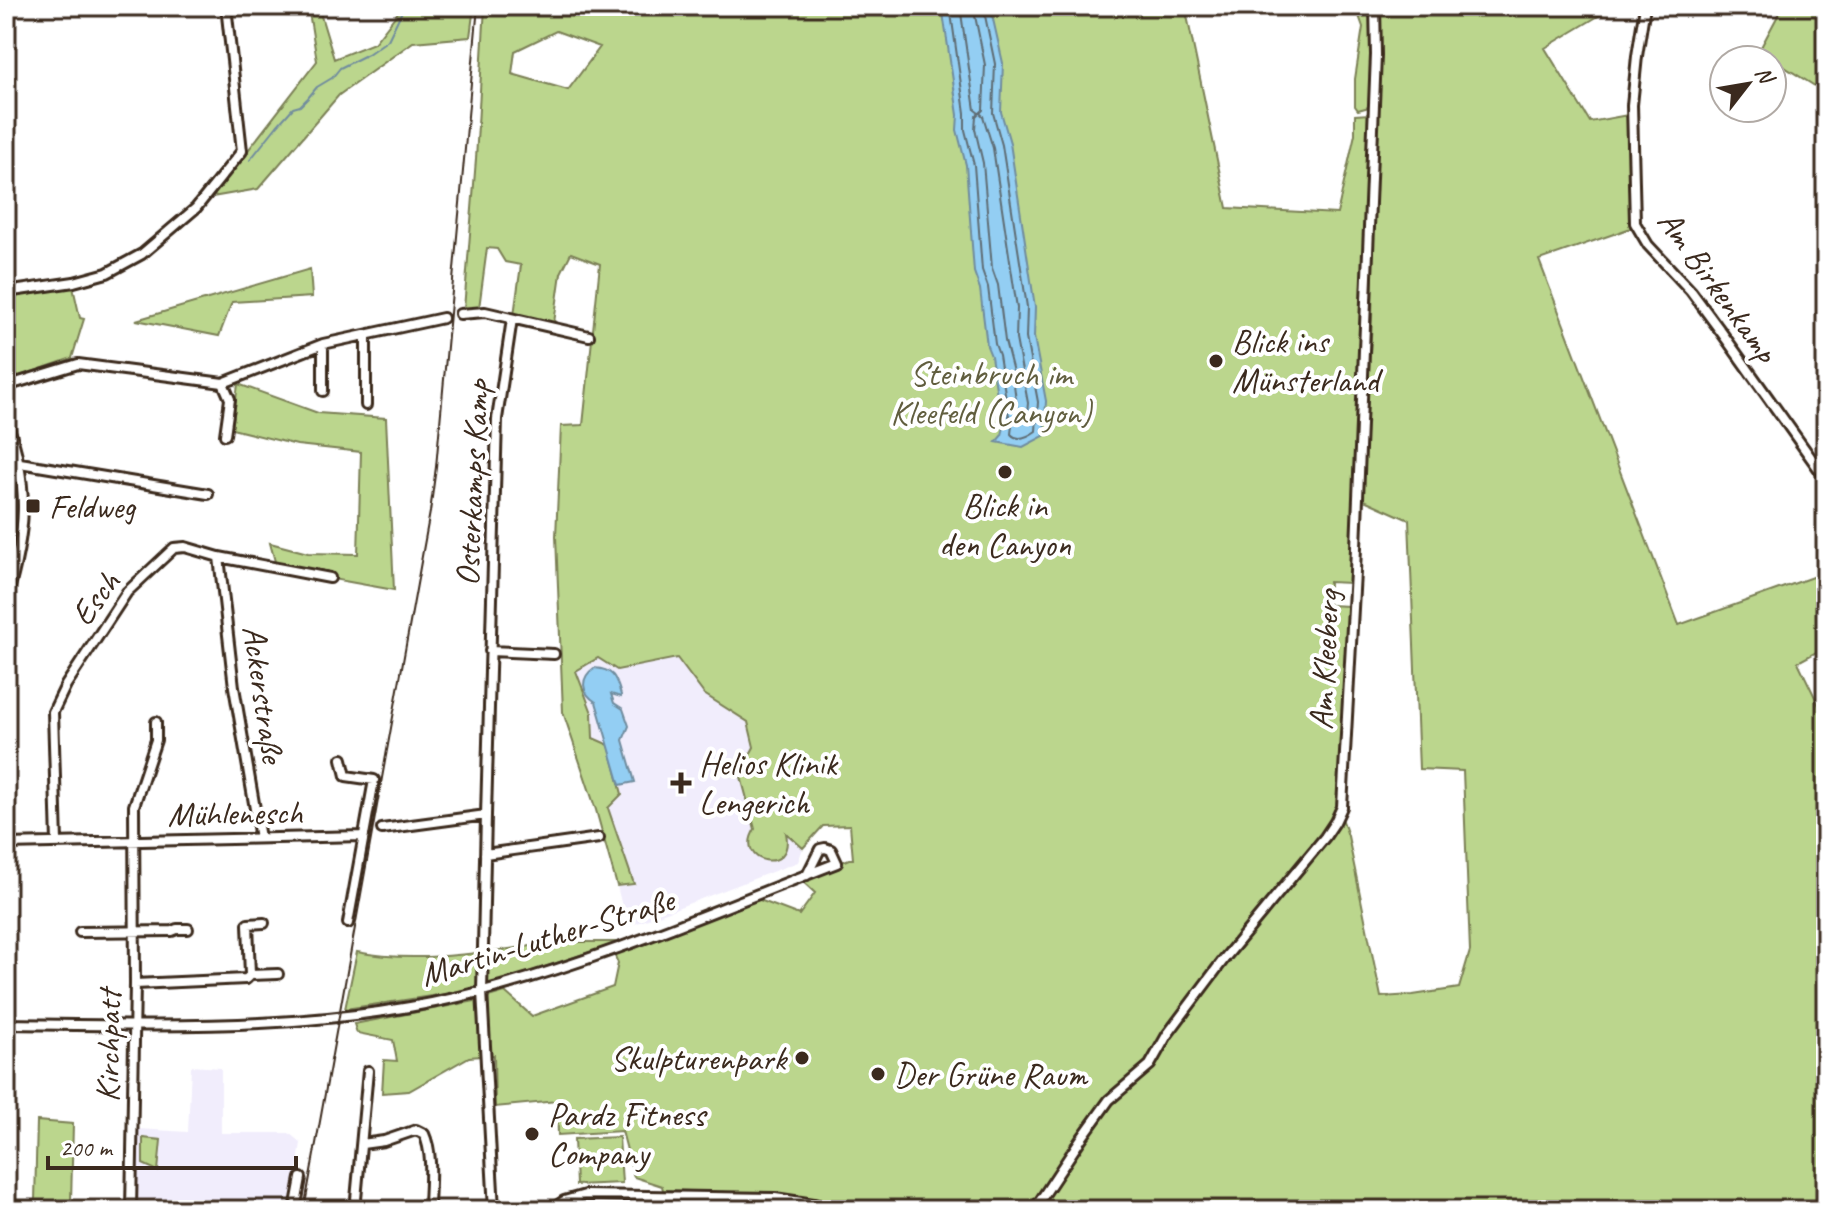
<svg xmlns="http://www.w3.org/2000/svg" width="1832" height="1216" font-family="Caveat,sans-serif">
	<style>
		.built { fill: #f1edfc }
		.green { fill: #bbd68d; stroke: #7b8056; stroke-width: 2; fill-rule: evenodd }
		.water { fill: #93cef3; stroke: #708c9e; stroke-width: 2 }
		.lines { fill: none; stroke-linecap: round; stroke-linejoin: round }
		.shore { stroke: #5e6c73; stroke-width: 2 }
		.stream { stroke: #708c9e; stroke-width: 2 }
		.minor-casing { stroke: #3b2a1e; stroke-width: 14 }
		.minor { stroke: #fff; stroke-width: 8 }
		.rail { stroke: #3b2a1e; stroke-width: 2 }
		.poi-dot { fill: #3b2a1e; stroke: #fff; stroke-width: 3 }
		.labels { text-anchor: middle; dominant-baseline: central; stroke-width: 8; stroke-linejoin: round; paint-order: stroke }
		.street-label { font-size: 34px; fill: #3b2a1e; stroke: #fff }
		.poi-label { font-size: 34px; fill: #3b2a1e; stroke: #fff; text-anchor: start }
		.park-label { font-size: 34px; fill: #615e3f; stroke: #fff }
	</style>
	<rect width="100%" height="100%" fill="#fff"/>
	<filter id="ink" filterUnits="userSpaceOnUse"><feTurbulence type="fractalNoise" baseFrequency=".0125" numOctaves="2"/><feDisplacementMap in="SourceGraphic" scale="16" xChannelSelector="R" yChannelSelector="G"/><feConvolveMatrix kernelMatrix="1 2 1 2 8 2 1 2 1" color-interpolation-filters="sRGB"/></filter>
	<g filter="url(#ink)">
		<!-- built -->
		<path class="built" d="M598,658L617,670L677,658L704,694L748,722L777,824L803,848L798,862L627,927L617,886L634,884L608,807L593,739L592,713L576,671Z
			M191,1066L221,1068V1133H289L301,1143L291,1210L136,1209L138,1129L188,1132Z"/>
		<!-- green -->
		<path class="green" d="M308,6H318L334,59L374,43L403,6H474L470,37L413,42L339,95L258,189L212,197L317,61Z
			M485,6H1185L1227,208L1337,214L1355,134V115L1369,114L1358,368L1361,369L1350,583L1329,582L1328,605L1349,606L1340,803L1334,810L1340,820L1343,821L1348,836L1381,997L1413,995L1459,988L1470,951L1463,771L1419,769L1409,520L1362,499L1372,319L1379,6H1615L1545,48L1590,122L1628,115L1631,228L1539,260L1679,625L1815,576L1826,596V647L1798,662L1826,720V1210H790L775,1205V1194L663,1190L662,1186L634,1177L622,1131L558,1135L557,1101L495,1107L494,1055L469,1057L409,1091L382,1093L384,1060L397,1061L393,1040L357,1033L354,1024L475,1001L505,992L532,1016L613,987L618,963L614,954C663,937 709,917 757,899L799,915L815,893L800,879L849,859H853L850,825L823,826L803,848L786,833C795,876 733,864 755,829L740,773L754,747L748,722L704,694L677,658L617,670L598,658L576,671L592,713L593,738L609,745L622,794L608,808L634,884L617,886L596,810L563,712L556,536L561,426L583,425L600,264L571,253L561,273L554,323L514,315L521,265L505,262L497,249L487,248L479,308L464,309L476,159ZM556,31L600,47L568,90L512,74L515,51Z
			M1316,6H1373L1369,107L1358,110L1355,106V79L1363,27L1358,13Z
			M1783,6H1826V93L1759,51Z
			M310,269L312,297L232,302L219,336L136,320Z
			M73,287L80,318L84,319L72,358L6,381V297Z
			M238,384L318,413L386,418L394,590L277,569L270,543L308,553L358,554L361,452L297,445L232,429Z
			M562,942H620L478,989L345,1009L357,952C420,965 498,950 562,942Z
			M37,1121L73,1124L71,1202L35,1201Z
			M619,1137L622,1183L576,1185L574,1139Z
			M143,1138L161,1140L158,1171L143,1164Z"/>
		<!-- water -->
		<path class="water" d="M942,6H990L1003,63L1001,112L1010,143L1035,307L1034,337L1046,401L1044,436L1023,447L996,442L1002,435L1004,427L1000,415L991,356L987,346L980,289L974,272L966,165L957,130L958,115Z
			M594,668C614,669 616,678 621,695V697L611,694L614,703L623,709L629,726L623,740L635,782L620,785L596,702C581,693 580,678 594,668Z"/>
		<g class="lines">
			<!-- shore -->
			<path class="shore" d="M950,6L965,113V130L974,165L982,270L988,287L995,344L999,355L1008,412L1012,425L1011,434C1018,442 1029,436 1036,431L1038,402L1026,338L1027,307L1002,145L993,113L995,64L983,6
				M960,6L975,110L979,113L976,116L975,129L983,163L992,268L998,285L1005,341L1012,368L1017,409L1020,415L1024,417L1027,414L1028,403L1016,339L1017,308L993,148L983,116L980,113L983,110L985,65L973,6"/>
			<!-- stream -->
			<path class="stream" d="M250,160L277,126L293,108L300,106L308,98L317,87L332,78L340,68L368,54L388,40L402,11L406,6"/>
			<!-- minor casing -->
			<g class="minor-casing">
				<path id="minor" d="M1645,6L1637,56L1632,105L1635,223L1648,245L1691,291L1722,333L1826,479
					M6,292L74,282L107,273L142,254L196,208L242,151L226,6
					M460,314L485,312L589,336
					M323,344V391
					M223,383L230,399L225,435
					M6,386L78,364L223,383L323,344L443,318
					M366,405V335
					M6,419C31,487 26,533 6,601
					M6,464L20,463L208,494
					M219,557L234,687L260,838
					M490,651L554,654
					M342,759L346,776L374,780L348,923
					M382,829L486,815
					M57,842L53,712L66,685L127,592L174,548L185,547L219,557L330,578
					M6,844L363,836
					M485,854L599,838
					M80,932L172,931L177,929H188
					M250,975L248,924L264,923
					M135,984L246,979L250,975L278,974
					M6,1024C164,1026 329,1032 483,991C604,959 720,908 837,863L831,850L825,848L820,849L807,875
					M362,1144L384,1141L416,1130L424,1134C434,1156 429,1186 429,1210
					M131,1210L135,984L134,806L156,740V722
					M295,1210L301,1178
					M355,1210L368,1071
					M494,1210L482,991L486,815L497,419L512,319
					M551,1210L564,1201L585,1195L775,1198L814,1204L836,1210
					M1034,1210L1081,1139L1109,1100L1150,1065L1167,1035L1224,959L1325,837L1335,822L1342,807L1355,572L1376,55L1375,6"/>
			</g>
			<!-- minor -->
			<use href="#minor" class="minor"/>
			<!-- rail -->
			<path class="rail" d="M304,1210L430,512L436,467L478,6"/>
		</g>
	</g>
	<!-- markers -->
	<g class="poi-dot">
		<circle cx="1216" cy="361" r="8"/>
		<circle cx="1005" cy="472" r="8"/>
		<rect x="25" y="498" width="16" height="16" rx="4"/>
		<path d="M677 771h8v8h8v8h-8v8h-8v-8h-8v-8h8z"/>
		<circle cx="802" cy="1058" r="8"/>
		<circle cx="878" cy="1074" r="8"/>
		<circle cx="532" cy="1134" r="8"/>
	</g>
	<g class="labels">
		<!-- street labels -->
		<g class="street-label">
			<text transform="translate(1718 286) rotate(54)">Am Birkenkamp</text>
			<text transform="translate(472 483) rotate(-87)">Osterkamps Kamp</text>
			<text transform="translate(95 598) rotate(-53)">Esch</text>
			<text transform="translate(1324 660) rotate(-87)">Am Kleeberg</text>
			<text transform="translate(264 694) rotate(82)">Ackerstraße</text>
			<text transform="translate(235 813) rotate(-1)">Mühlenesch</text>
			<text transform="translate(547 937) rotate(-17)">Martin-Luther-Straße</text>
			<text transform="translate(108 1046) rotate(-89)">Kirchpatt</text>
		</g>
		<!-- poi labels -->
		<g class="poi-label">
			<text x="1232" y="341">Blick ins<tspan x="1232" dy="39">Münsterland</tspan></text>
			<text x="1005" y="505" text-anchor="middle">Blick in<tspan x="1005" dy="39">den Canyon</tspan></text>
			<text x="49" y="506">Feldweg</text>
			<text x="699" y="763">Helios Klinik<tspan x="699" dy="39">Lengerich</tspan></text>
			<text x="786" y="1058" text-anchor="end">Skulpturenpark</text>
			<text x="894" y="1074">Der Grüne Raum</text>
			<text x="548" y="1114">Pardz Fitness<tspan x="548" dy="39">Company</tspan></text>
		</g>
		<!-- park labels -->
		<g class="park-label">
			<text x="991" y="373">Steinbruch im<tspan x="991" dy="39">Kleefeld (Canyon)</tspan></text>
		</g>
	</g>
	<!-- margin -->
	<rect width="1832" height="1216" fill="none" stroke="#fff" stroke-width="32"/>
	<rect x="16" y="16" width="1800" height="1184" fill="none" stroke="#3b2a1e" stroke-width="3" filter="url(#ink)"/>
	<!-- north arrow -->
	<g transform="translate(1748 84) rotate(59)"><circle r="38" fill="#ffffff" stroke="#b1aaa5" stroke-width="2"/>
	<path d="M0-6L14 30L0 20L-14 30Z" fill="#3b2a1e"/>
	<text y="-12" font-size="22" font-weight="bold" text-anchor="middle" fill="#3b2a1e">N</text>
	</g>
	<!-- scale -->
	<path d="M48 1156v12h248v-12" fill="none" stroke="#3b2a1e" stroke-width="4"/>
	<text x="60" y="1156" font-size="24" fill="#3b2a1e" stroke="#ffffff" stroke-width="6" paint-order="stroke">200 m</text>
</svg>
